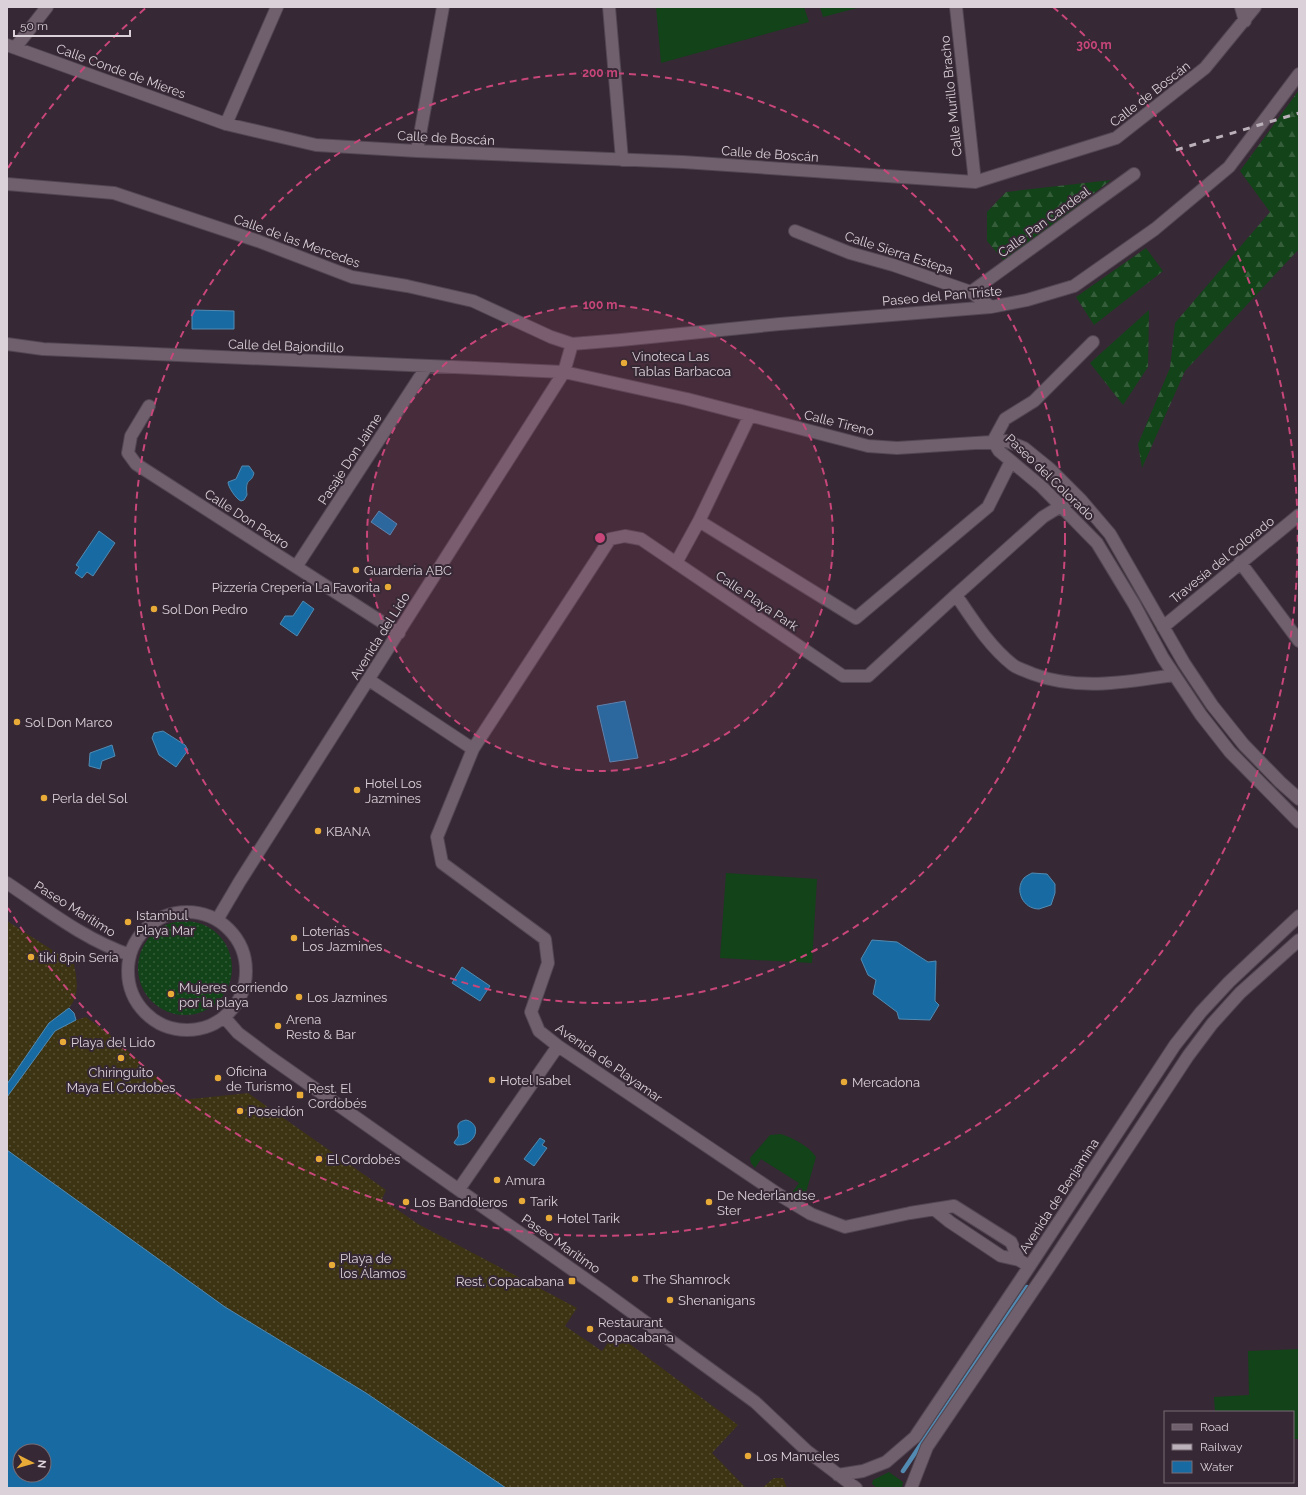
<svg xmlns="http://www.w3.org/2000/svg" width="1306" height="1495" font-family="Raleway,sans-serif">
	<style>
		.grass { fill: #134319 }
		.forest { fill: url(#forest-firs) }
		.sand { fill: url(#sand-dots) }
		.garden { fill: url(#garden-dots) }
		.water { fill: #176ba2; stroke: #528ab2; fill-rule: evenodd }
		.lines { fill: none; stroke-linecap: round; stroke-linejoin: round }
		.stream { stroke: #528ab2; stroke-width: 4.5 }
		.minor-casing { stroke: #524651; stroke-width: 14 }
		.minor { stroke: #70606e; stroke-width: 12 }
		.rail { stroke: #bbb1ba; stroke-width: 3; stroke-dasharray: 7 7; stroke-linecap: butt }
		.ring { fill: none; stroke: #c8467a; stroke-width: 2; stroke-dasharray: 7 5 }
		.poi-dot { fill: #e9ab38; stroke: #362834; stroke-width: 1.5 }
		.labels { text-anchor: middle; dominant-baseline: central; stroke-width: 4; stroke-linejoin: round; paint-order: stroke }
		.street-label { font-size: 13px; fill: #dad1d9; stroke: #362834 }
		.poi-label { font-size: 13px; fill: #dad1d9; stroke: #362834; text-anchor: start }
		.centre { fill: #c8467a; stroke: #362834; stroke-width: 2 }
		.ring-label { font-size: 12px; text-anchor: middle; font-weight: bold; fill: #c8467a; stroke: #362834; stroke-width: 4; stroke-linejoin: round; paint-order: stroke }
	</style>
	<defs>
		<pattern id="forest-firs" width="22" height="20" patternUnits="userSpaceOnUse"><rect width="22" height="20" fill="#134319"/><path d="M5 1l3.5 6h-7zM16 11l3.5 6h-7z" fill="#355d3a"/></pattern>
		<pattern id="sand-dots" width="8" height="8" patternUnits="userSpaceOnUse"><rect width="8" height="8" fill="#3d3414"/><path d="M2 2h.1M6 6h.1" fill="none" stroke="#585036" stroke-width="1.8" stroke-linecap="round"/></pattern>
		<pattern id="garden-dots" width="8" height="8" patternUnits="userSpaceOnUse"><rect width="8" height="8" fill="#134319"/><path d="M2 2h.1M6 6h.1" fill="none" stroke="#355d3a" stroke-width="1.8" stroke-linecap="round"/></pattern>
	</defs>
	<rect width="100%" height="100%" fill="#362834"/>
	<!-- grass -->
	<path class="grass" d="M656,7H804L809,22L661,63Z
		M820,7H861L823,17Z
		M726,873L817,879L812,963L720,958Z
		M781,1134C793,1138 809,1146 816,1157L805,1196L795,1197L791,1194L799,1183L761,1159L755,1168L751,1163L750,1158L770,1135Z
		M1299,1349V1439H1293V1412H1215L1214,1397L1249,1395L1248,1351Z
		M889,1472L903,1482L902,1488H877L872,1484L873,1480Z"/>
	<!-- forest -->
	<path class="forest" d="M1299,90V249L1185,371L1142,468L1138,444L1170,368L1175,323L1270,212L1240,171Z
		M1111,180L1005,262L987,241V212L1006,192Z
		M1146,248L1163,271L1094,325L1076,297Z
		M1149,310L1148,367L1123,405L1090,363Z"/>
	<!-- sand -->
	<path class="sand" d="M7,921L74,964C77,980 80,994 69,1008L74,1013L76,1020L86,1017L108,1033L182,1100L248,1093L386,1190L382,1199L418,1224L577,1308L565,1326L602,1351L615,1333L738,1425L712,1453L746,1488H506L366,1393L225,1307L35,1171L7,1150Z
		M774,1478H783L787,1488H762Z"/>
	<!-- garden -->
	<path class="garden" d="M138 968a47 47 0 1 1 94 0a47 47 0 1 1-94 0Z"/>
	<!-- water -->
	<path class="water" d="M192,310L234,311V329H192Z
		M242,466H249L254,473C251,485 245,476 247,495L244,500L241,501C236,499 228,487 228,482L236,479Z
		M379,511L397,524L390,535L371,522Z
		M99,531L115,543L93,576L87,572L82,578L75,573L79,567L76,565Z
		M303,601L314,609L297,636L280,624L285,616H293Z
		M625,701L638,758L610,762L597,706Z
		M163,731L185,745L188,750L176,767L159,755L152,738L154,733Z
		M112,745L115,756L102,761L100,769L89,766L90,753Z
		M1032,873L1047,874L1055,884V893L1051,905C1047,906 1043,908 1039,909C1023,909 1014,890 1024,878C1026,876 1030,874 1032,873Z
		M872,940L897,942L928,962L936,961L935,1001L939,1005L930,1020L899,1019L897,1012L873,994L876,980L868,975L861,959Z
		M462,967L490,986L480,1001L452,983Z
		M69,1008L74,1013L76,1020L55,1031L7,1097V1084L49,1023Z
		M466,1120C483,1124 476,1146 457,1145L454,1143C455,1140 457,1139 458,1137C461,1130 452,1123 466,1120Z
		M540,1138L545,1141L542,1145L547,1148L534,1166L524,1159Z
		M7,1150L225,1307L366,1393L506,1488H7ZM20,1451H44V1475H20Z"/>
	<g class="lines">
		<!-- stream -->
		<path class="stream" d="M903,1471L1027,1287"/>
		<!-- minor casing -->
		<g class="minor-casing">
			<path id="minor" d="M609,7L622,160
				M956,7L975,182
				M1241,7L1245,21
				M7,45L226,124L316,145L417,151L683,162L975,182L1116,138L1205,68L1255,7
				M15,48L47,7
				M226,124L277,7
				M417,151L443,7
				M7,184L114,193L258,241L352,277L407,286L473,301L551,337L572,344L621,340L780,324L991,307L1027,300L1074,286L1155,229L1229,167L1299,74
				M795,231L850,253L893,265L971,292L991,307
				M971,292L1134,174
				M7,344L43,349L564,372L687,399L868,446L897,448L1007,441L1024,448L1050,469L1081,500L1110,534L1184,663L1212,705L1244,745L1280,782L1299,799
				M149,406L131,436L128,453L136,464L399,633
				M993,441L999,451L1042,487L1097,543L1134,604L1163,658L1201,715L1230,752L1299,822
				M993,441L1005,419L1034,401L1093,342
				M699,521L750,415
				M1240,562L1299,641
				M676,563L699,521L856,618L988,507L1011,461
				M296,567L427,366
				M956,595C973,620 989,646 1013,665C1018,669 1027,671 1033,674C1078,691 1127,682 1174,675
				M1163,627L1299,515
				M369,680L473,749L437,837L442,863L545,939L548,963L531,1012L539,1031L558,1046L778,1194L811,1214L845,1227L910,1213L954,1206L1011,1242L1019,1260
				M473,749L610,539L625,536L641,539L843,676H868L956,595L1043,517L1061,506L1076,495
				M7,883C46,909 85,940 130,955
				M128 971a59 59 0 1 1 118 0a59 59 0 1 1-118 0Z
				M217,920L240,881L564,372L572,344
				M224,1017L238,1033L270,1057L604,1292L755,1402L807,1451L856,1488
				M459,1189L558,1046
				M934,1209L950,1222L1001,1256L1019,1260L1024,1263
				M838,1475L863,1471L886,1462L915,1437L1029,1267L1175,1045L1201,1012L1229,982L1299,916
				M911,1488L927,1447L1047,1270L1188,1056L1212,1024L1240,993L1299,940"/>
		</g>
		<!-- minor -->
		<use href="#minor" class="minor"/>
		<!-- rail -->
		<path class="rail" d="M1176,150L1299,113"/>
	</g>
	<!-- distance rings -->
	<circle cx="600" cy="538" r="233" fill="#c8467a" fill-opacity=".12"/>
	<g class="ring">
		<circle cx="600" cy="538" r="233"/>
		<circle cx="600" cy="538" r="465"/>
		<path d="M8 168A698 698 0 0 1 147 7M1053 7A698 698 0 1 1 8 908"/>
	</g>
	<!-- markers -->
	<g class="poi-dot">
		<circle cx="624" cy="363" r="4"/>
		<circle cx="356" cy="570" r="4"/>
		<circle cx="388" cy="587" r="4"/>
		<circle cx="154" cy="609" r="4"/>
		<circle cx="17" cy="722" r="4"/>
		<circle cx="357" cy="790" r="4"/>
		<circle cx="44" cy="798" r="4"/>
		<circle cx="318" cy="831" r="4"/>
		<circle cx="128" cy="922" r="4"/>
		<circle cx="294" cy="938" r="4"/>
		<circle cx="31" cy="957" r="4"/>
		<circle cx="171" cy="994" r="4"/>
		<circle cx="299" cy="997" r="4"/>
		<circle cx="278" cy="1026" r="4"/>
		<circle cx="63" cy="1042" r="4"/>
		<circle cx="121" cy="1058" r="4"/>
		<circle cx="218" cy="1078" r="4"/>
		<circle cx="492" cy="1080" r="4"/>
		<circle cx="844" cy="1082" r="4"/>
		<rect x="296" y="1091" width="8" height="8" rx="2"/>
		<circle cx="240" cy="1111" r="4"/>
		<circle cx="319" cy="1159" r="4"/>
		<circle cx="497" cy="1180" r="4"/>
		<circle cx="522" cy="1201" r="4"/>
		<circle cx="406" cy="1202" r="4"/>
		<circle cx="709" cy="1202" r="4"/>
		<circle cx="549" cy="1218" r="4"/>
		<circle cx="332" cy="1265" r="4"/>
		<circle cx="635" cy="1279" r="4"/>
		<rect x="568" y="1277" width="8" height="8" rx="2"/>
		<circle cx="670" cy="1300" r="4"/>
		<circle cx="590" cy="1329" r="4"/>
		<circle cx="748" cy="1456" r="4"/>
	</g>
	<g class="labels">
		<!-- street labels -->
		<g class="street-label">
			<text transform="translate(121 71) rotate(20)">Calle Conde de Mieres</text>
			<text transform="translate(1150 94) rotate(-38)">Calle de Boscán</text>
			<text transform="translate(951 96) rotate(-96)">Calle Murillo Bracho</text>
			<text transform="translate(446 138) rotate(3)">Calle de Boscán</text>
			<text transform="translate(770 154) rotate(4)">Calle de Boscán</text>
			<text transform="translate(1044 222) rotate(-36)">Calle Pan Candeal</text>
			<text transform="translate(297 241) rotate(20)">Calle de las Mercedes</text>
			<text transform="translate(899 253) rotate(18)">Calle Sierra Estepa</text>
			<text transform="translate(942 296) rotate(-5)">Paseo del Pan Triste</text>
			<text transform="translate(286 346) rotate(2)">Calle del Bajondillo</text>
			<text transform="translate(839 423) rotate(14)">Calle Tireno</text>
			<text transform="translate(350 459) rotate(-57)">Pasaje Don Jaime</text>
			<text transform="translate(1050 477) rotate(44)">Paseo del Colorado</text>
			<text transform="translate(247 519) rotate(33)">Calle Don Pedro</text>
			<text transform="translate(1222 560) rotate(-39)">Travesía del Colorado</text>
			<text transform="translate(757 601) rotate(34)">Calle Playa Park</text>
			<text transform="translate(380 636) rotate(-58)">Avenida del Lido</text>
			<text transform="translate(75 909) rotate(32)">Paseo Marítimo</text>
			<text transform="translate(609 1063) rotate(35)">Avenida de Playamar</text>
			<text transform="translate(1059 1196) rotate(-57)">Avenida de Benjamina</text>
			<text transform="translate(561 1244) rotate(35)">Paseo Marítimo</text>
		</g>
		<!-- poi labels -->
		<g class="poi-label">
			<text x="632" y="356">Vinoteca Las<tspan x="632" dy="15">Tablas Barbacoa</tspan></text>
			<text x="364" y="570">Guardería ABC</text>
			<text x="380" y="587" text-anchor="end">Pizzería Crepería La Favorita</text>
			<text x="162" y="609">Sol Don Pedro</text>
			<text x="25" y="722">Sol Don Marco</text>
			<text x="365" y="783">Hotel Los<tspan x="365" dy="15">Jazmines</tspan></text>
			<text x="52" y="798">Perla del Sol</text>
			<text x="326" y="831">KBANA</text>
			<text x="136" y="915">Istambul<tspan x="136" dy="15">Playa Mar</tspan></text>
			<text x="302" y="931">Loterías<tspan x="302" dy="15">Los Jazmines</tspan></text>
			<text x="39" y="957">tiki 8pin Sería</text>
			<text x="179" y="987">Mujeres corriendo<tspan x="179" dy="15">por la playa</tspan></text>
			<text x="307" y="997">Los Jazmines</text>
			<text x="286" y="1019">Arena<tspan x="286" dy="15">Resto &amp; Bar</tspan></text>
			<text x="71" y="1042">Playa del Lido</text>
			<text x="226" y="1071">Oficina<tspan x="226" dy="15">de Turismo</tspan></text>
			<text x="121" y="1072" text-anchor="middle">Chiringuito<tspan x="121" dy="15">Maya El Cordobes</tspan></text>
			<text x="500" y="1080">Hotel Isabel</text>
			<text x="852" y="1082">Mercadona</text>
			<text x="308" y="1088">Rest. El<tspan x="308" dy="15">Cordobés</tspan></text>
			<text x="248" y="1111">Poseidón</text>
			<text x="327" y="1159">El Cordobés</text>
			<text x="505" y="1180">Amura</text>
			<text x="717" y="1195">De Nederlandse<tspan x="717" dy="15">Ster</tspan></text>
			<text x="530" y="1201">Tarik</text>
			<text x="414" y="1202">Los Bandoleros</text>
			<text x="557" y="1218">Hotel Tarik</text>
			<text x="340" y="1258">Playa de<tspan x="340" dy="15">los Álamos</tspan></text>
			<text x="643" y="1279">The Shamrock</text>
			<text x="564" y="1281" text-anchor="end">Rest. Copacabana</text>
			<text x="678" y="1300">Shenanigans</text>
			<text x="598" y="1322">Restaurant<tspan x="598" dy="15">Copacabana</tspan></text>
			<text x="756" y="1456">Los Manueles</text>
		</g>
	</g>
	<circle cx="600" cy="538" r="6" class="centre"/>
	<g class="ring-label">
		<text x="1094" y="49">300 m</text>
		<text x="600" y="77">200 m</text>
		<text x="600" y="309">100 m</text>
	</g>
	<!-- border -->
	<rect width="1306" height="1495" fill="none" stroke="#dad1d9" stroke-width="16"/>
	<!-- legend -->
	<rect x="1164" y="1411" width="130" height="72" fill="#362834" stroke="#786c76"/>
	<rect x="1172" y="1424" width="20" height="6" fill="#70606e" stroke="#786c76"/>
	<text x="1200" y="1431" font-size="12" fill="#dad1d9">Road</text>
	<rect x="1172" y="1444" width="20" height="6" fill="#bbb1ba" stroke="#786c76"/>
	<text x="1200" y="1451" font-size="12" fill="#dad1d9">Railway</text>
	<rect x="1172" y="1461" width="20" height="12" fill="#176ba2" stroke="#786c76"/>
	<text x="1200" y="1471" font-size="12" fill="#dad1d9">Water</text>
	<!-- north arrow -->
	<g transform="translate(32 1463) rotate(96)"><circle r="19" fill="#362834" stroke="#786c76"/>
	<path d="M0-3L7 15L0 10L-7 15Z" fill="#e9ab38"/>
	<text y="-6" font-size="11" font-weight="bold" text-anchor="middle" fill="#dad1d9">N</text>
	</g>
	<!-- scale -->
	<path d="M14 30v6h116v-6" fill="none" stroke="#dad1d9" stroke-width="2"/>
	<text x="20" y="30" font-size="12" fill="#dad1d9" stroke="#362834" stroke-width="3" paint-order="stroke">50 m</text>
</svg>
